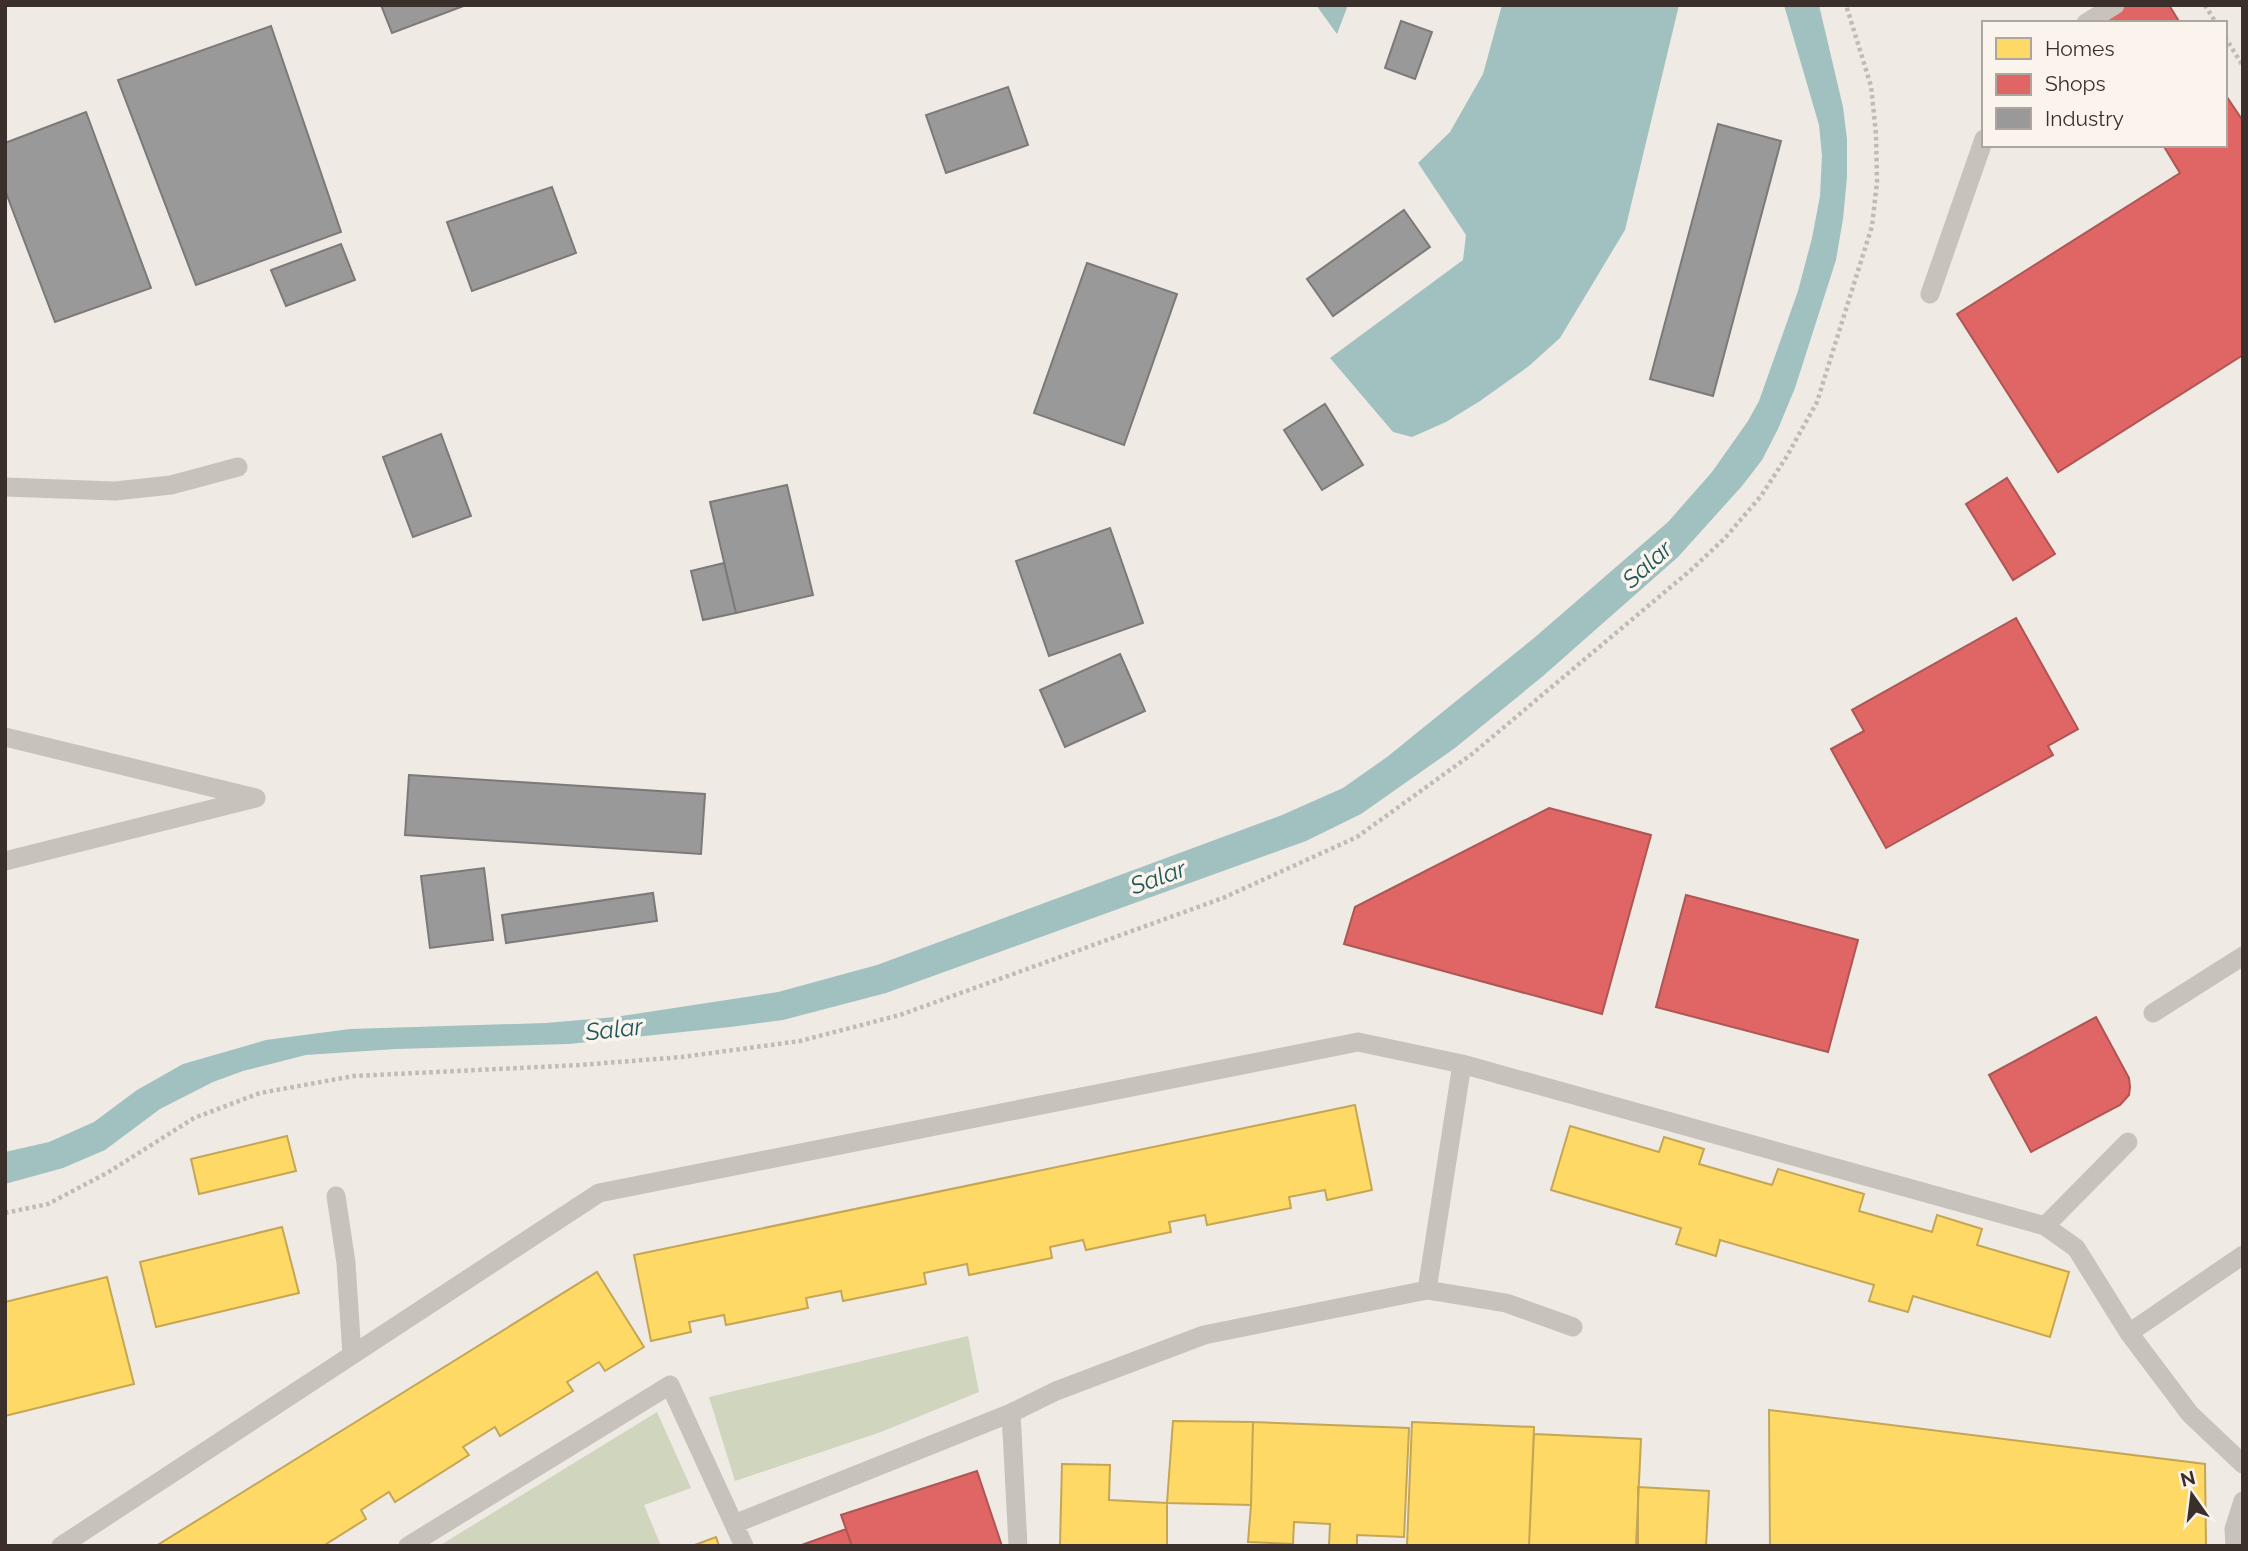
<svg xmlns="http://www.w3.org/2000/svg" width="2248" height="1551" font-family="Raleway,sans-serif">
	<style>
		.green { fill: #d0d5be }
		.water { fill: #a0c1c0 }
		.homes { fill: #ffd966; stroke: #c4a654; stroke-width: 2 }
		.shops { fill: #e06666; stroke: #ae5654; stroke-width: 2 }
		.industry { fill: #999; stroke: #7c7978; stroke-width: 2 }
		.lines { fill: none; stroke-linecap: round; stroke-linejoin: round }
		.path { stroke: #c1bab5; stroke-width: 4.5; stroke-dasharray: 3.5 3.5; stroke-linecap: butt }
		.lane { stroke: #c8c2bd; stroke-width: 19 }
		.labels { text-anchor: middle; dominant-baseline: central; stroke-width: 7; stroke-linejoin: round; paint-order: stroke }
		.water-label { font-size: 24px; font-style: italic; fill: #1f585c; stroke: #fbf4ed }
	</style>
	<rect width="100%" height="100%" fill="#efeae4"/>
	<!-- green -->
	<path class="green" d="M968,1336L979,1392L881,1432L735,1481L709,1397Z
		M657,1412L691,1488L644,1505L661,1546H439Z"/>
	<!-- water -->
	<path class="water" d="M1316,5H1348L1337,34Z
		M1502,5H1679L1625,230L1560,338L1529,366L1480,401L1446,422L1412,437L1393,432L1330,358L1463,260L1466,235L1418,163L1450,132L1483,74Z
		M1784,5H1819L1843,107L1847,139V177L1843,219L1836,260L1795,388L1778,429L1762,460L1742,486L1678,557L1543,676L1455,748L1361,814L1306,841L886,993L783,1020L730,1027L569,1044L396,1049L306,1055L243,1071L213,1082L160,1109L105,1150L63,1168L5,1184V1152L49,1142L94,1122L137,1090L183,1064L266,1040L350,1029L546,1023L615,1017L778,992L877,965L1282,815L1343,788L1387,757L1534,638L1668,522L1712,472L1748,421L1759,401L1798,291L1812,238L1820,196L1822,156L1819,125Z"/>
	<!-- homes -->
	<path class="homes" d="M1355,1105L1372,1190L1327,1200L1325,1190L1289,1197L1291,1208L1207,1225L1205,1215L1169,1222L1171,1232L1086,1250L1083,1240L1050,1247L1052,1258L969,1275L967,1264L924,1273L926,1284L843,1301L841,1291L806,1298L808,1308L726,1325L724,1315L689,1322L691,1332L651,1341L634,1255Z
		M1570,1126L1659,1152L1664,1137L1704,1149L1699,1164L1772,1185L1778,1169L1864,1194L1859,1211L1932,1232L1937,1215L1982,1229L1977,1245L2069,1272L2050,1337L1913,1296L1908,1312L1869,1301L1874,1285L1720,1240L1716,1256L1676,1244L1681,1228L1551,1190Z
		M287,1136L296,1171L199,1194L191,1159Z
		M282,1227L299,1293L156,1327L140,1262Z
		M597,1272L644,1347L605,1371L599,1362L567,1382L573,1391L500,1436L495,1427L463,1447L469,1455L395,1502L389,1492L361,1510L366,1519L323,1546H156Z
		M107,1277L134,1384L5,1416V1302Z
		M1769,1410L2205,1464L2206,1546H1770Z
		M1173,1421L1253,1422L1251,1505L1167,1503Z
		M1253,1422L1409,1428L1404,1537L1357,1535V1546H1329L1330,1524L1294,1522L1293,1544L1248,1542L1251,1505Z
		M1412,1422L1534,1427L1529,1546H1407Z
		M1534,1434L1641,1439L1636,1546H1529Z
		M1062,1464L1110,1465L1109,1500L1167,1503V1546H1060Z
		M1638,1487L1709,1491L1706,1546H1638Z
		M716,1537L719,1546H692Z"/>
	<!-- shops -->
	<path class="shops" d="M2126,5H2169L2180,23H2099Z
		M2225,94L2243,121V355L2058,472L1957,314L2180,173L2163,145H2225Z
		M2007,478L2055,554L2013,580L1966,504Z
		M2016,618L2078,729L2048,746L2053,755L1886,848L1831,749L1864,731L1852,710Z
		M1549,808L1651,835L1602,1014L1344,944L1355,907Z
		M1686,895L1858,940L1828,1052L1656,1007Z
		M2096,1017L2129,1078L2130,1087L2129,1095L2120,1105L2031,1152L1989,1075Z
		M977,1471L1002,1546H852L841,1515Z
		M846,1529L852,1546H799Z"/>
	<!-- industry -->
	<path class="industry" d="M381,5H466L392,33Z
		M1401,21L1432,32L1415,79L1385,68Z
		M271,26L341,232L196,285L118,80Z
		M1008,87L1028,145L946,173L926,115Z
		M86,112L151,288L55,322L5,190V143Z
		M1718,124L1781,141L1713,396L1650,379Z
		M552,187L576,253L472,291L447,222Z
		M1404,210L1430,247L1333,316L1307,279Z
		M341,244L355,280L286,306L271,270Z
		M1087,263L1177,294L1124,445L1034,413Z
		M1325,404L1363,465L1322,490L1284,430Z
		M441,434L471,516L413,537L383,457Z
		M787,485L813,595L736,613L710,502Z
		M1110,528L1143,623L1049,656L1016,561Z
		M724,563L736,613L703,620L691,571Z
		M1120,654L1145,711L1065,747L1040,690Z
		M409,775L705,794L701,854L405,835Z
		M484,868L493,940L430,948L421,876Z
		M653,893L657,921L506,943L502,915Z"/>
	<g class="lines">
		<!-- path -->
		<path class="path" d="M2205,5L2216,23
			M2225,37L2243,66
			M5,1213L48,1204L107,1173L194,1118L260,1093L354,1076L580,1065L682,1057L800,1041L900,1015L1223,898L1357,837L1472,754L1692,569L1725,538L1761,496L1787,456L1817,402L1872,226L1877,182L1876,134L1871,86L1846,5"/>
		<!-- lane -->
		<path class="lane" d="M2086,23L2115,5
			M1930,294L1984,139
			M5,487L115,491L171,485L238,467
			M5,737L256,798L5,861
			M2153,1013L2243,956
			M336,1196L346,1263L352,1355
			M2045,1226L2128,1142
			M1427,1290L1462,1064L2045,1226L2076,1248L2129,1333L2190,1414L2243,1464
			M2129,1333L2243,1255
			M1011,1413L1018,1546
			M734,1524L1011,1413L1056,1391L1204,1335L1427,1290L1506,1303L1573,1327
			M61,1546L599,1193L1358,1042L1462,1064
			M408,1546L670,1385L744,1546
			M2235,1546L2234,1529L2243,1501"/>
	</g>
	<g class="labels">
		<!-- water labels -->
		<g class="water-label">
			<text transform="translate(1647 564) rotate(-42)">Salar</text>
			<text transform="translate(1158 877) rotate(-20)">Salar</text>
			<text transform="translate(614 1029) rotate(-6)">Salar</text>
		</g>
	</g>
	<!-- border -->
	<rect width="2248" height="1551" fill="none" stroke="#3a2f2a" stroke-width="14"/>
	<!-- legend -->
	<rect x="1982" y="21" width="245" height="126" fill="#fbf4ed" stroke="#aea59f" stroke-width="2"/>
	<rect x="1996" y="38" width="35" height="21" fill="#ffd966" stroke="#aea59f" stroke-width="2"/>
	<text x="2045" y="56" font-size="21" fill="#3a2f2a">Homes</text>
	<rect x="1996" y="74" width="35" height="21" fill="#e06666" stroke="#aea59f" stroke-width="2"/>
	<text x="2045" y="91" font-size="21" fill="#3a2f2a">Shops</text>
	<rect x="1996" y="108" width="35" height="21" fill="#999999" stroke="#aea59f" stroke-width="2"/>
	<text x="2045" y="126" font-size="21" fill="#3a2f2a">Industry</text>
	<!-- north arrow -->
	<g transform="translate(2192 1495) rotate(346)" stroke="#fbf4ed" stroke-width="5" paint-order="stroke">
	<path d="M0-5L12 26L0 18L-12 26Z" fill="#3a2f2a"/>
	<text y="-10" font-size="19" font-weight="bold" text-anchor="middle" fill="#3a2f2a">N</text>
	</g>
</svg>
